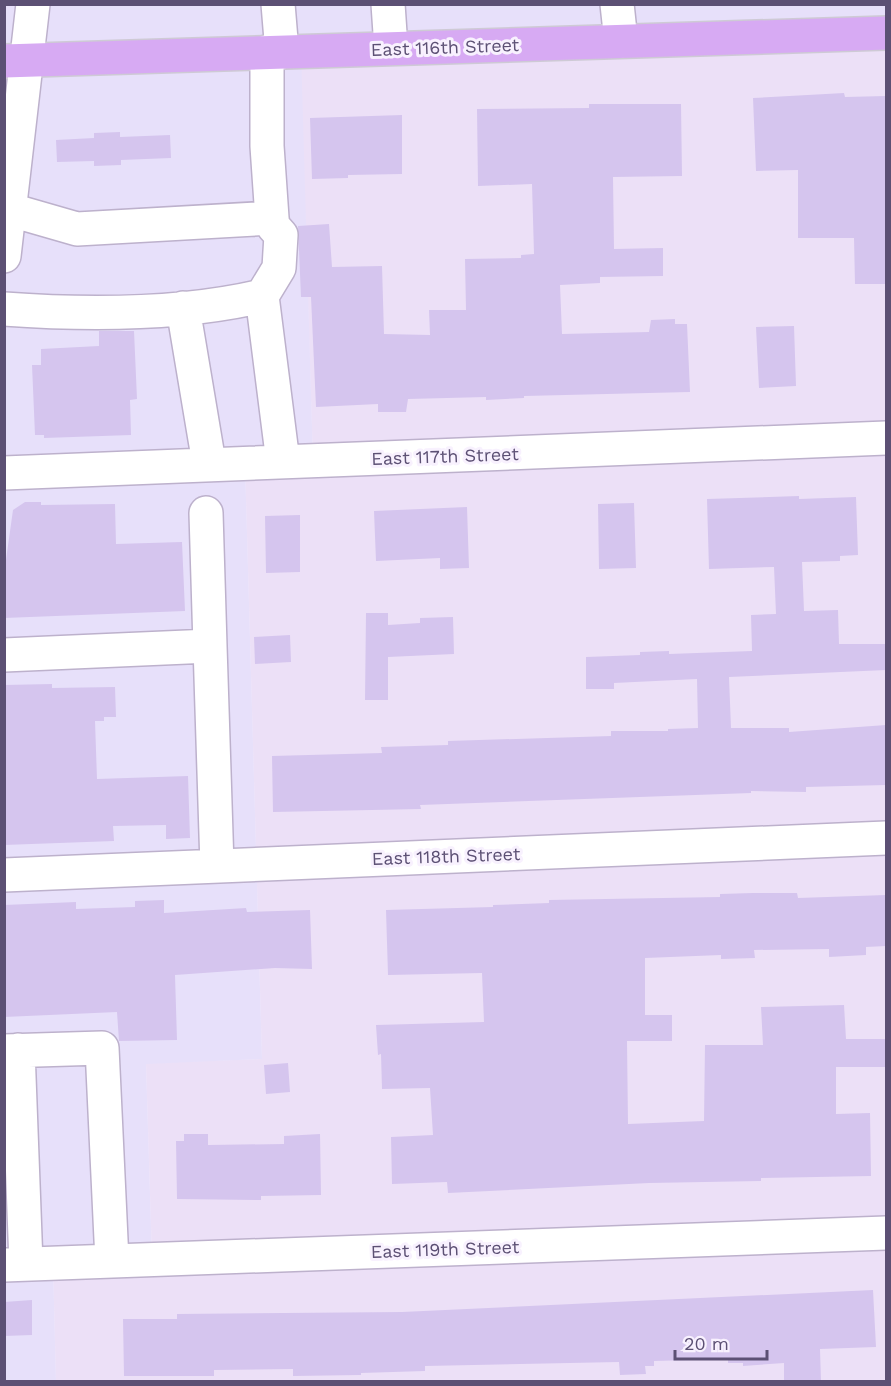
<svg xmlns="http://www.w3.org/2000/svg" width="891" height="1386" font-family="'Work Sans',sans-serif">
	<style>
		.residential { fill: #ece0f7 }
		.commercial { fill: #e7e0fa }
		.building { fill: #d5c5ee }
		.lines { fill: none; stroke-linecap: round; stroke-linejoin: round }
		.minor-casing { stroke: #bdb1cc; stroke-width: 36 }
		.major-casing { stroke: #cecad5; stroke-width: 36 }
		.minor { stroke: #fff; stroke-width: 33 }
		.major { stroke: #d7aaf3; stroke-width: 33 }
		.labels { text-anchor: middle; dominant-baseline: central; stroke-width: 6; stroke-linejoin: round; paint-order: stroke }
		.street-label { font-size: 18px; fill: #5c5074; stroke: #f8f1fe }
	</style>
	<rect width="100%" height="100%" fill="#f4ebfb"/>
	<!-- residential -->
	<path class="residential" d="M886,33V1381H56L53,1263L152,1259L146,1063L262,1059L245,463L313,461L300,51Z"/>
	<!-- commercial -->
	<path class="commercial" d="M5,5H886V33L301,51L313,461L245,463L262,1059L146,1064L152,1259L53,1263L56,1381L5,1382Z"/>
	<!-- building -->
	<path class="building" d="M844,93L845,97L886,96V284H855L854,238H798V170L756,171L753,98Z
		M589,104H681L682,176L613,177L614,249L663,248V276L600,277V283L560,285L562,334L649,332L651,320L675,319V324H687L690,392L524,396V398L486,400V397L408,399L406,412H378V404L316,407L311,297H301L298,226L329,224L332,267L382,266L384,334L430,335L429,310H466L465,259L521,258V255L534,254L532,184L478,186L477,109L589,108Z
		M402,115V174L348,175V178L312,179L310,118Z
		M120,132V137L170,135L171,158L121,160V165L94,166V161L57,162L56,140L94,138V133Z
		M794,326L796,386L759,388L756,327Z
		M99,331H134L137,399L130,400L131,435L44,438V435H35L32,365H41V349L99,346Z
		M799,496V499L856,497L858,555L840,556V561L802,562L804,611L838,610L839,644H886V670L729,677L731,728H789V732L886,725V785L806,787V792L751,791V793L420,805L421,809L273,812L272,756L382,753L381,747L448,745V741L611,736V731H668V729L698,728L697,679L614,683V689H586V657L640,655V652L669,651V654L752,651L751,615L776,614L774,567L709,569L707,499Z
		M41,502V505L115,504L116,544L182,542L185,611L4,618V574L13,510L25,502Z
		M634,503L636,568L599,569L598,504Z
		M467,507L469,568L440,569V558L376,561L374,511Z
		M300,515V572L266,573L265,516Z
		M366,613H388V625L420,623V618L453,617L454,654L388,657V700H365Z
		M290,635L291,662L255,664L254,637Z
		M52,684V688L115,687L116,717H104V721H95L97,779L188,776L190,838L166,839V825L113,826L114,841L4,845V685Z
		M753,893H797L798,898L886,895V946L866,947V955L829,957V949L754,950L755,958L721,959V955L645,958V1015H672V1041H627L628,1124L704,1121L705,1045H763L761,1007L844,1005L846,1039H886V1067H836V1114L870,1113L871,1176L761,1178V1181L649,1183L448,1193L447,1182L392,1184L391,1137L433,1135L430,1088L382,1089L381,1054L378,1055L376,1025L484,1022L482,973L388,975L386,910L493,907V905L549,903V900L720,897V894Z
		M164,900V913L246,908L247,912L310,910L312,969L275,968L175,975L177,1040L119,1041L117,1012L4,1017V905L76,902V909L135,907V901Z
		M288,1063L290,1092L266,1094L264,1065Z
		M184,1134H208V1145L284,1144V1136L320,1134L321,1195L261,1196V1200L177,1199L176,1141H184Z
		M873,1290L876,1347L820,1349L821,1382H784V1363L743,1366V1363H728V1359L654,1361V1366H645L646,1374L620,1375L619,1362L425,1366V1371L361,1373V1375L293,1376V1369L214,1370V1376H124L123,1319H177V1314L402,1312Z
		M32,1300V1335L4,1336V1302Z"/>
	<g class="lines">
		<!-- minor casing -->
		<g class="minor-casing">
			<path id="minor" d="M278,4L282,52
				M388,4L391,48
				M617,4L621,41
				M11,210L77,229L272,218
				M4,256L33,4
				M262,296L283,462
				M183,308L209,463
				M4,309C87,315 181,315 262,296L279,268L281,235L273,226L272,218L267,146V52
				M4,473L886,438
				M206,513L210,646
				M4,655L210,646L217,866
				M4,875L886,838
				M18,1050L26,1264
				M4,1051L102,1048L112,1261
				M4,1265L886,1233"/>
		</g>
		<!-- major casing -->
		<g class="major-casing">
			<path id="major" d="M4,61L886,33"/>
		</g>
		<!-- minor -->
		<use href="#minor" class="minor"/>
		<!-- major -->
		<use href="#major" class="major"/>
	</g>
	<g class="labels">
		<!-- street labels -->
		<g class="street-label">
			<text transform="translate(445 47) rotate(-2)">East 116th Street</text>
			<text transform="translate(445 456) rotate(-2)">East 117th Street</text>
			<text transform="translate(446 856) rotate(-2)">East 118th Street</text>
			<text transform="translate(445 1249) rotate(-2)">East 119th Street</text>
		</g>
	</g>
	<!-- border -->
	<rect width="891" height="1386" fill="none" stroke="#5c5074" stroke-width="12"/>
	<!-- scale -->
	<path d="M675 1350v9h92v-9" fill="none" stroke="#5c5074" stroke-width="3"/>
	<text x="684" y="1350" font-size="18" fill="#5c5074" stroke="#f8f1fe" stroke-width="4.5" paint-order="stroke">20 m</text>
</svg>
